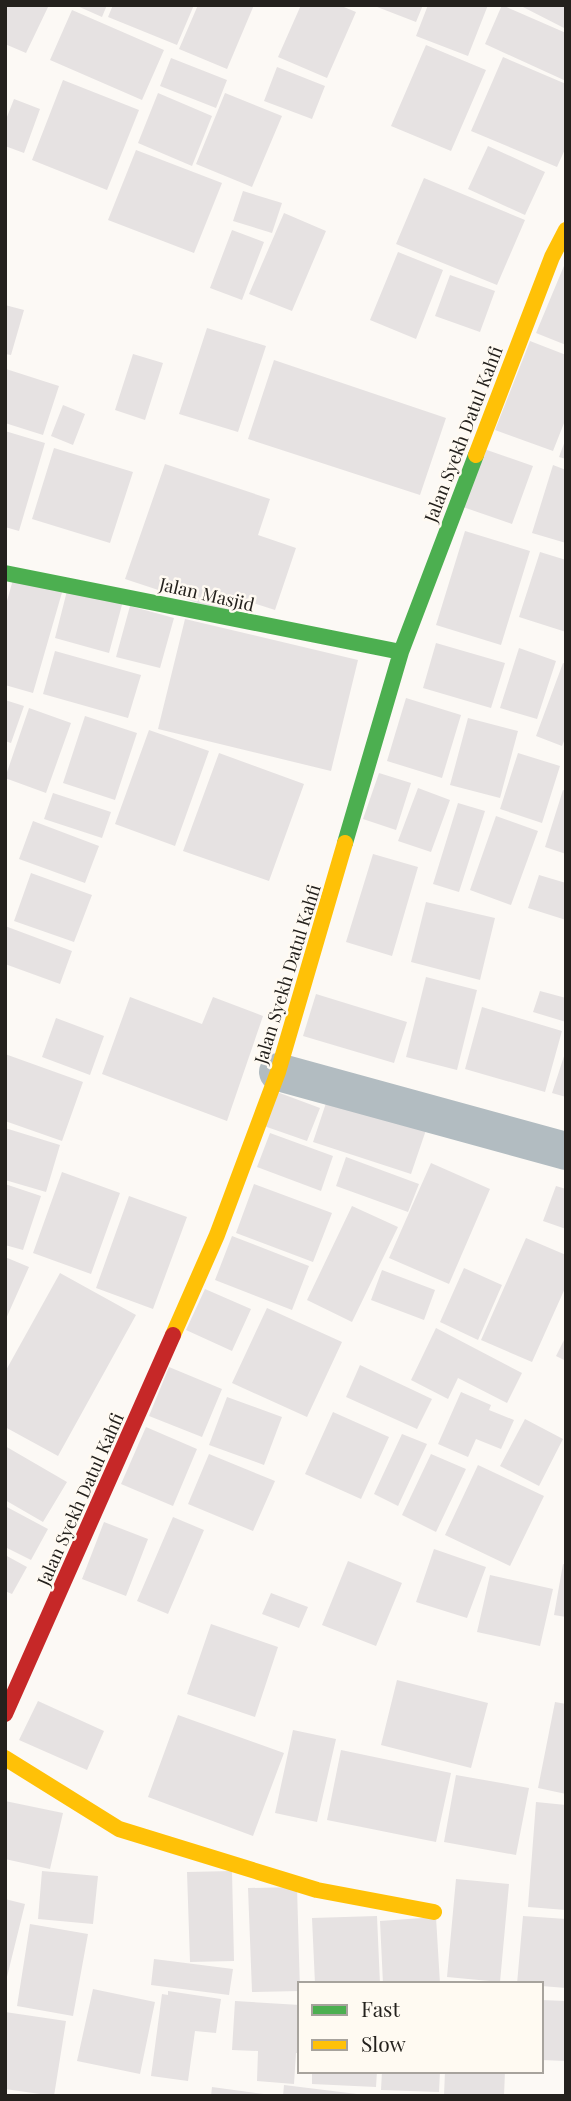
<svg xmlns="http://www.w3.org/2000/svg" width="571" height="2101" font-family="'Playfair Display',serif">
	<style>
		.building { fill: #e6e2e2 }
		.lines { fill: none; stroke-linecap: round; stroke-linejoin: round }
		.street { stroke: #b2bcc1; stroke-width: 38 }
		.fast { stroke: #4caf50; stroke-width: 16 }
		.slow { stroke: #ffc107; stroke-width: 16 }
		.jam { stroke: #c62828; stroke-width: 16 }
		.labels { text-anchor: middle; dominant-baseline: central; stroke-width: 5; stroke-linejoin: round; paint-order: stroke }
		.street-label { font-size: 18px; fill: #24211d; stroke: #fffaf2 }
	</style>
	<rect width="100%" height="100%" fill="#fcf9f5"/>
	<!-- building -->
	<path class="building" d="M5,5H49L26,53L5,44Z
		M75,5H107L102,17Z
		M113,5H194L177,45L108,17Z
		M198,5H254L227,69L179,49Z
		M301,5H339L356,12L327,78L278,57Z
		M372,5H423L416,22Z
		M428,5H488L468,56L416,36Z
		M502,5L566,33V81L485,44Z
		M519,5H566V29Z
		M72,10L164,50L142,100L50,60Z
		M426,45L486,70L451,151L391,126Z
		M503,57L566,84V147L557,167L471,131Z
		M171,58L227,80L216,108L160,86Z
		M277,67L325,86L312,119L264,101Z
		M63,80L139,110L107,190L32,160Z
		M158,93L212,116L192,166L138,143Z
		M225,93L282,116L252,187L196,164Z
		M14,99L40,109L24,153L5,146V122Z
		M488,146L545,172L525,215L468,189Z
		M136,150L222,183L194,253L108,220Z
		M424,178L525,220L497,285L396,244Z
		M243,191L282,203L272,233L233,221Z
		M284,213L326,231L292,311L249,294Z
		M232,230L264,242L242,300L210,288Z
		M398,252L443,270L416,339L370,320Z
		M566,261V345L536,333Z
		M450,275L495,291L480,332L435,316Z
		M5,305L24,310L11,355L5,354Z
		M207,328L266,346L238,432L179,414Z
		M530,341L566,355V418L553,451L495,430Z
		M133,354L163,363L145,420L115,410Z
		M274,360L446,418L420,495L248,439Z
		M6,369L59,386L43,435L5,423Z
		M63,405L85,414L73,445L51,436Z
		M5,431L45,443L19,531L5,527Z
		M566,438V459L559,457Z
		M54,448L133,472L110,543L32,519Z
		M484,449L533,466L512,524L463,507Z
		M165,464L270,499L258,535L296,548L275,610L237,598L231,614L125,579Z
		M553,465L566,470V543L532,533Z
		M465,531L530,551L501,645L436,625Z
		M540,552L566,560V632L519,617Z
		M14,576L63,589L33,693L5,685V608Z
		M68,587L123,601L109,653L55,638Z
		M130,606L174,618L160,668L116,657Z
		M185,619L358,660L331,771L158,729Z
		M436,643L505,663L491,708L423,688Z
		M519,648L556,661L537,719L500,708Z
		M55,651L141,675L128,718L43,694Z
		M563,663L566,664V736L562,746L536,736Z
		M406,698L461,715L442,778L387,761Z
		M5,700L24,706L11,743L5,741Z
		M29,708L71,723L46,793L5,778Z
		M85,716L137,733L115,800L63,783Z
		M468,718L518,731L500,798L450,785Z
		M149,730L209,751L175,846L115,824Z
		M219,753L304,784L269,881L183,851Z
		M518,753L560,766L542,823L500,809Z
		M379,773L411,783L396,830L363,819Z
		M418,788L450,800L431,852L398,841Z
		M563,790L566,791V854L545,847Z
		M53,793L111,812L102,838L44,819Z
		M458,803L485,811L459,892L433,884Z
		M496,816L538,831L511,905L470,890Z
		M33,821L99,846L85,883L19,859Z
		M373,854L418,867L392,956L346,942Z
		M31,873L92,895L74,942L14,921Z
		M539,875L566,883V920L528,908Z
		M426,902L495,918L480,980L411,962Z
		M5,926L72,951L60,984L5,964Z
		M426,977L477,990L457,1070L406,1057Z
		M540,991L566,998V1022L533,1012Z
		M316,994L407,1022L394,1063L303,1036Z
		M130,997L202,1024L213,997L263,1016L227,1121L102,1074Z
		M482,1007L562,1031L545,1092L465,1069Z
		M56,1018L104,1036L90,1075L42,1057Z
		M566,1050V1097L552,1093Z
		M5,1054L83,1082L62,1141L5,1121Z
		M277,1092L320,1108L307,1141L264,1126Z
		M328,1097L426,1130L411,1174L313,1142Z
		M5,1128L60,1145L46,1192L5,1180Z
		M270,1133L333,1156L321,1191L257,1167Z
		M346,1157L419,1184L408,1212L336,1186Z
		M431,1163L490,1189L449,1284L389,1258Z
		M62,1172L120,1193L91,1274L33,1253Z
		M5,1184L41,1196L23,1250L5,1245Z
		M254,1184L332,1213L313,1262L236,1233Z
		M556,1186L566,1189V1229L543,1221Z
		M129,1196L187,1217L153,1309L96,1288Z
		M352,1206L398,1227L352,1322L307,1300Z
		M232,1236L309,1266L292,1310L215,1280Z
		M526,1238L566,1255V1286L532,1362L481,1340Z
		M5,1257L29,1267L5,1321Z
		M464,1268L502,1285L478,1340L440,1322Z
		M382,1270L435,1290L424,1320L371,1300Z
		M60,1273L136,1315L58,1456L5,1427V1372Z
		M205,1289L251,1309L232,1351L186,1330Z
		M267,1308L342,1342L307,1417L232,1383Z
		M436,1328L522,1373L507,1403L458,1378L448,1399L411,1380Z
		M566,1336V1361L556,1356Z
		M360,1365L432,1399L417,1429L346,1397Z
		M169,1367L222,1389L202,1437L149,1416Z
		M461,1392L491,1405L489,1410L514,1420L501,1449L476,1439L468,1457L438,1444Z
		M227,1397L282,1417L264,1465L209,1445Z
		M333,1412L389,1437L361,1499L305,1474Z
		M525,1419L563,1439L539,1486L500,1466Z
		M146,1427L197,1449L173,1506L121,1484Z
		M402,1434L427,1444L398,1506L374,1494Z
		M5,1446L67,1482L43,1522L5,1500Z
		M209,1454L275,1481L253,1531L188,1504Z
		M431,1454L466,1469L436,1532L402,1515Z
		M478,1465L544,1496L510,1566L445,1535Z
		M5,1506L48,1529L31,1560L5,1547Z
		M173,1517L204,1530L168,1614L137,1601Z
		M104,1522L148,1539L126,1596L82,1579Z
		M434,1549L486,1567L467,1618L416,1602Z
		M5,1555L27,1567L12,1594L5,1591Z
		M348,1561L402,1583L376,1646L322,1625Z
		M563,1564L566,1565V1617L554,1615Z
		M490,1575L553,1589L540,1646L477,1632Z
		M271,1593L308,1607L299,1628L262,1614Z
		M211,1624L278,1647L255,1717L187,1694Z
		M397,1680L488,1703L471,1768L381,1745Z
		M38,1701L104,1731L87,1770L19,1740Z
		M555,1702L566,1704V1794L538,1788Z
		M178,1715L284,1753L253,1836L148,1797Z
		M293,1730L336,1739L317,1822L275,1813Z
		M341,1750L451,1773L436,1842L327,1820Z
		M456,1775L529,1788L516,1855L444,1842Z
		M5,1801L63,1813L50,1869L5,1859Z
		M536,1802L566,1805V1910L528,1907Z
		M42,1871L98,1876L93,1924L38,1919Z
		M232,1871L234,1961L190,1962L187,1872Z
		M456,1879L509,1884L500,1982L447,1977Z
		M297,1887L300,1991L252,1992L248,1888Z
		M5,1899L25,1904L6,1981H5Z
		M377,1916L380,1984H315L312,1918Z
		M523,1916L566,1919V1988L517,1984Z
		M436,1917L440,1984H383L380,1921Z
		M30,1924L88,1934L73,2016L17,2006Z
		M154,1959L233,1969L229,1995L151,1985Z
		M93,1989L155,2002L140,2074L77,2061Z
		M168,1991L221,1999L216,2033L195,2031L188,2081L151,2076L162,1994L168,1995Z
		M541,2000L566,2001V2061L541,2060Z
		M235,2001L300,2005V2053H296L294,2084L257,2081L258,2051L232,2050Z
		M5,2012L66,2021L54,2096L5,2089Z
		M312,2071H377L376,2087L312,2084Z
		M382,2071H440L439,2092L381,2090Z
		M445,2071H505L504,2096H444Z
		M284,2085L357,2094V2096H283Z
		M212,2087L264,2094V2096H211Z"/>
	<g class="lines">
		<!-- street -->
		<path class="street" d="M278,1072L566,1151"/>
		<!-- fast -->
		<path class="fast" d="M5,573L401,652
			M345,843L401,652L476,455"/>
		<!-- slow -->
		<path class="slow" d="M476,455L552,257L566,230
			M173,1335L217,1235L278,1072L345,843
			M5,1758L119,1829L317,1890L434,1912"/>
		<!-- jam -->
		<path class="jam" d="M5,1714L173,1335"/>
	</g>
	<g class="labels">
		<!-- street labels -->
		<g class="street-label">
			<text transform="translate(463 434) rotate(-69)">Jalan Syekh Datul Kahfi</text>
			<text transform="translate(207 594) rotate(13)">Jalan Masjid</text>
			<text transform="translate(287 974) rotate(-73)">Jalan Syekh Datul Kahfi</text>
			<text transform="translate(80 1499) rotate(-66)">Jalan Syekh Datul Kahfi</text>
		</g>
	</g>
	<!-- border -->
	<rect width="571" height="2101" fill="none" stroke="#24211d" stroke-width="14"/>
	<!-- legend -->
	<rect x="298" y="1982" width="245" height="91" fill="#fffaf2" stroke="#a7a39d" stroke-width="2"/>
	<rect x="312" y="2005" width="35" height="10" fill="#4caf50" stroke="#a7a39d" stroke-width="2"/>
	<text x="361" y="2017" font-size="21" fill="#24211d">Fast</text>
	<rect x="312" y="2040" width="35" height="10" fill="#ffc107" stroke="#a7a39d" stroke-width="2"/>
	<text x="361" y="2052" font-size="21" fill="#24211d">Slow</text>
</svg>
